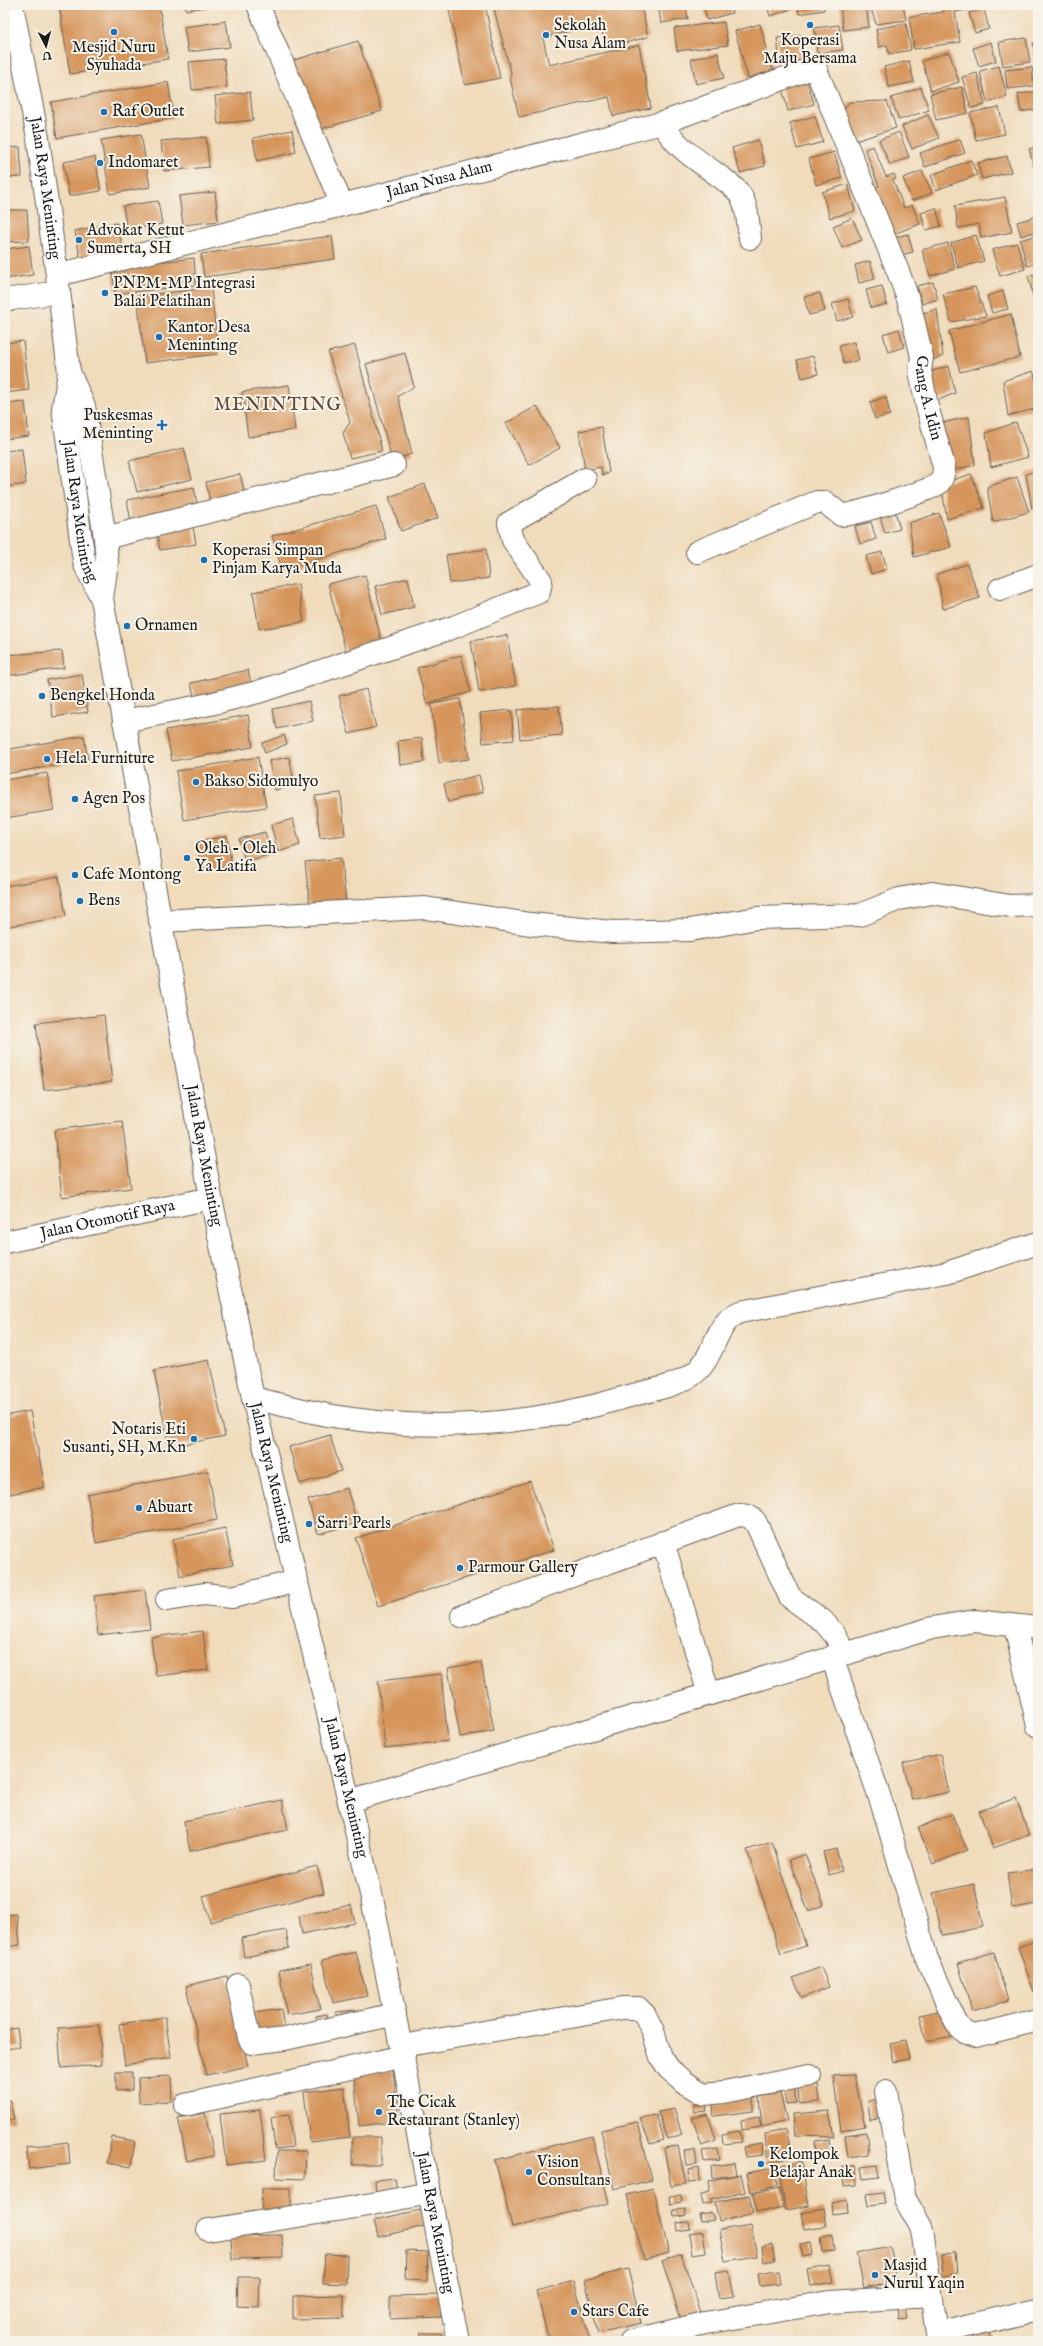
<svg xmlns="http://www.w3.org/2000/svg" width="1043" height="2346" font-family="'IM FELL English',serif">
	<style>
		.building { fill: #d6955b }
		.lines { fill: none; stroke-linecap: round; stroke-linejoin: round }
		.minor-casing { stroke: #665f54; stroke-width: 24 }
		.major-casing { stroke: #665f54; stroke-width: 24 }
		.highway-casing { stroke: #665f54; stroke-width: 24 }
		.minor { stroke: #fff; stroke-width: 22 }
		.major { stroke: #fff; stroke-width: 22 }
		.highway { stroke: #fff; stroke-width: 22 }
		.poi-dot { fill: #1f6fb2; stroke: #f7f3e8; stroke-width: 1.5 }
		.labels { text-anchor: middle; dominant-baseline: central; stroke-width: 4; stroke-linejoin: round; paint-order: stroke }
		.poi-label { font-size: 16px; fill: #1c1c1c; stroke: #f7f3e8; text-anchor: start }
		.street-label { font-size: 16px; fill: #1c1c1c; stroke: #f7f3e8 }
		.quarter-label { font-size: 18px; letter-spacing: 1px; fill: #5d4632; stroke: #f7f3e8 }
	</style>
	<rect width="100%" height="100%" fill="#f7f3e8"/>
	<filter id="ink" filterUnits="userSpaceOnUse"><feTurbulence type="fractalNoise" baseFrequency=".025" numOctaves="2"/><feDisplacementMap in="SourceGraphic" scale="8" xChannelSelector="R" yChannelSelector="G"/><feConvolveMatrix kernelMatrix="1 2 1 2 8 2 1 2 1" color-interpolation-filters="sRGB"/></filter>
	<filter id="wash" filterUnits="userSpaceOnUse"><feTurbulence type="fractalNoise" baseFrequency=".012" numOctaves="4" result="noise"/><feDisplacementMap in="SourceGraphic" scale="16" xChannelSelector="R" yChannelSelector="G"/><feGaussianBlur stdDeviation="0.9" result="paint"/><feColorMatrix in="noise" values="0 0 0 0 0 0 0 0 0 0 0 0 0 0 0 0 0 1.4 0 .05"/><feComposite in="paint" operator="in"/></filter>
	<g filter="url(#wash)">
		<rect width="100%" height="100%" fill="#f0dbbb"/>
		<g id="blocks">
			<!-- building -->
			<path class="building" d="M59,5H159L168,59L70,74Z
				M185,5H212V6L186,10Z
				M448,5H485L500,78L465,85Z
				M493,5H641L648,37L606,48L600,23L543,38L549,65L639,45L651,108L613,116L609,97L519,117L510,78L511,73Z
				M658,5H686L688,19L661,23Z
				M703,5H730L732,13L707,20Z
				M767,5H794L795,8L770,16Z
				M798,5H823L824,10L799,14Z
				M866,5L869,27L843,30L840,6Z
				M870,5H903L906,20L876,24Z
				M943,5H977V8L955,12L960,42L914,49L909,17L944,12Z
				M984,9L989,29L975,33L969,13Z
				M226,21L230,47L188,52L184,27Z
				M724,22L728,45L677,51L674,28Z
				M906,23L911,50L889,54L887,45L879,47L876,29Z
				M760,24L773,70L748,78L735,31Z
				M839,25L843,50L817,53L814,28Z
				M802,35L805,60L780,63L777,38Z
				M1026,38L1030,62L1003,66L999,42Z
				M358,41L382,111L321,129L291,61Z
				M991,42L996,61L979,66L973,48Z
				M1033,43H1038V76H1037Z
				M949,52L959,82L931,91L922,61Z
				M718,53L724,78L696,84L691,59Z
				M224,59L227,87L192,90L189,62Z
				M909,61L914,82L889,87L884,67Z
				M999,66L1007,97L987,102L980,71Z
				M1032,67L1034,86L1007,89L1005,70Z
				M977,73L985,105L971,108L962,77Z
				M806,78L814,104L788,111L781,85Z
				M168,82L174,118L57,138L51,102Z
				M921,87L929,110L899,120L891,98Z
				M962,87L968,113L936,120L930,94Z
				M1038,91V109L1021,112L1018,94Z
				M250,92L253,120L218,124L215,96Z
				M887,101L896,128L849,143L840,115L849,102Z
				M999,107L1005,134L976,140L970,113Z
				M928,115L939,138L912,149L902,126Z
				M815,116L823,142L797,149L790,123Z
				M292,130L296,152L257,161L253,138Z
				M899,132L909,157L890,165L879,140Z
				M141,134L150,187L110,194L101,140Z
				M206,137L209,167L164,171L161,141Z
				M960,139L965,153L925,167L920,153Z
				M758,140L765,166L740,173L732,148Z
				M873,146L886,177L894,174L896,179L893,180L904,208L912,205L920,224L888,236L878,212L885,209L882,201L873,205L867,191L879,186L865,149Z
				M1038,146V174H1036L1029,149Z
				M20,147L22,177L5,178V148Z
				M834,152L842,178L816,185L809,159Z
				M1007,156L1011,172L982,179L978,163Z
				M95,157L101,191L69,196L63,162Z
				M971,160L977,175L936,190L931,175Z
				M922,171L932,193L912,201L903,178Z
				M848,184L855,211L830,218L822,192Z
				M215,192L218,221L183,225L179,196Z
				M1005,197L1012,232L981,238L979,224L958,228L955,206Z
				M158,201L162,224L127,230L123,206Z
				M936,208L941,226L926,230L921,213Z
				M5,210H27L29,241L6,242Z
				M1038,216V231L1021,236L1017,222Z
				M852,218L862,240L842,248L833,226Z
				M117,223L124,255L81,263L75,231Z
				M908,234L913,252L897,256L892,238Z
				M976,235L984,261L958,268L951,243Z
				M1038,235V263L1027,266L1020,240Z
				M332,236L335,259L204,277L201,254Z
				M948,243L955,269L930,276L922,250Z
				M1017,243L1025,269L1000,276L992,250Z
				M29,246L33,275L5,279V249Z
				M194,258L196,285L115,294L112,267Z
				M870,261L875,279L859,283L855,265Z
				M1038,273V301L1035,302L1028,276Z
				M933,282L938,299L922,304L917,286Z
				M882,286L887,304L871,308L866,290Z
				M975,287L986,316L951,322L943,294Z
				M211,288L218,354L145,363L137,296Z
				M1003,291L1008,309L992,313L987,296Z
				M820,293L825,311L809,315L804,297Z
				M848,299L853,317L837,321L832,304Z
				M937,309L943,356L928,362L917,315Z
				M1011,314L1020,357L960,372L949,331Z
				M899,329L904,347L888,352L883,334Z
				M23,341L29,390L5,393V343Z
				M854,342L859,360L844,364L839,346Z
				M355,345L382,451L350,458L343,433L350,422L328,352Z
				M405,353L414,387L398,396L412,454L392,460L366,364Z
				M813,356L818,374L802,378L797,360Z
				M949,366L955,393L932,403L929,372Z
				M1033,371L1038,385V408L1008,416L1003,381Z
				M289,385L295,430L248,437L242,392Z
				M886,397L890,415L875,419L870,402Z
				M25,402L29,436L5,439V404Z
				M537,406L560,448L529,465L506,423Z
				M969,417L975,465L950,471L937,424Z
				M1016,422L1028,457L991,467L986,433Z
				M602,427L609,473L602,475L601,467L585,470L579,431Z
				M184,448L192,479L137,492L129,461Z
				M22,449L26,484L5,487V451Z
				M1038,470V507L1032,509L1026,474Z
				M240,474L245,495L210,502L206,482Z
				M971,474L984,508L947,519L941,484Z
				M1017,477L1029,512L993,522L987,487Z
				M425,484L438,518L401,531L389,497Z
				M194,487L198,509L131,522L127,500Z
				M5,506H7L9,530H5Z
				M376,506L386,539L282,570L272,536Z
				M895,511L900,529L885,533L880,516Z
				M939,513L951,547L914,557L909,523Z
				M192,521L196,544L160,550L156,528Z
				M871,522L876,539L860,544L855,526Z
				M486,549L489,578L450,583L446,555Z
				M882,552L887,569L871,574L866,556Z
				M967,564L980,598L943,609L937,574Z
				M365,575L383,647L347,656L328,584Z
				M408,578L414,607L382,615L375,586Z
				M298,584L304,622L259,629L253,592Z
				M507,635L516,686L479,692L471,641Z
				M62,651L64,668L5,676V655Z
				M461,655L471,692L427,704L417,668Z
				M248,670L252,688L195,701L191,683Z
				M82,674L88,712L53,717L47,680Z
				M366,689L376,727L349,734L339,696Z
				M460,699L469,759L439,763L431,704Z
				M309,701L313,721L277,729L273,709Z
				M559,706L562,735L520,739L517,710Z
				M511,710L514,740L483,743L480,713Z
				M248,715L253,747L172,761L166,730Z
				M284,735L287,744L265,753L262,743Z
				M84,736L88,760L5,774V750Z
				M422,738L424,762L400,765L398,741Z
				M258,757L266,807L184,820L176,771Z
				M289,757L295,786L275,790L269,761Z
				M47,773L54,810L5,818V780Z
				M479,775L483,792L448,802L444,784Z
				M341,793L345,835L320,838L315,796Z
				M293,819L300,845L278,852L271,825Z
				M265,832L271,854L245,862L239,839Z
				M227,836L232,866L202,871L197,842Z
				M341,858L346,902L310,906L305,862Z
				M59,877L66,916L5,927V886Z
				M104,1015L112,1082L44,1090L36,1023Z
				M122,1121L131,1188L62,1197L54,1130Z
				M209,1360L225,1436L169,1447L154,1371Z
				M30,1411L45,1487L5,1495V1416Z
				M330,1435L341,1471L300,1484L289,1447Z
				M208,1471L217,1520L96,1543L87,1494Z
				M530,1481L554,1550L378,1606L356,1538Z
				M347,1488L357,1523L318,1534L308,1500Z
				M225,1528L233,1565L180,1576L173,1539Z
				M145,1590L150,1629L98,1635L94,1596Z
				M203,1631L208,1670L156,1676L151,1637Z
				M481,1662L494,1731L460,1737L448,1668Z
				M441,1674L448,1741L385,1748L378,1681Z
				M940,1754L949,1792L912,1800L903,1763Z
				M1016,1798L1029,1835L993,1848L979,1811Z
				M282,1800L288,1830L190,1851L184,1821Z
				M952,1814L967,1850L933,1864L918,1828Z
				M772,1842L806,1946L781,1954L747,1850Z
				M836,1849L842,1871L829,1875L823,1852Z
				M805,1854L824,1905L808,1911L789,1860Z
				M317,1866L324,1893L210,1922L203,1896Z
				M1038,1869V1904L1012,1908L1007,1873Z
				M974,1884L983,1927L942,1935L933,1893Z
				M351,1905L355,1923L302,1934L299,1916Z
				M17,1914L20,1945L5,1947V1915Z
				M286,1930L289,1948L244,1957L241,1938Z
				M1038,1940V1990L1034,1992L1018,1947Z
				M356,1952L367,1996L333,2003L322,1960Z
				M994,1952L1008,2001L972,2011L958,1963Z
				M311,1964L320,2009L287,2015L279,1970Z
				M821,1967L829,1987L802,1998L793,1978Z
				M5,1974L8,1993H5Z
				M227,1976L248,2066L206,2075L186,1986Z
				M281,2009L285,2034L258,2038L254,2013Z
				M947,2009L953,2036L926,2041L920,2015Z
				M356,2010L357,2021L338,2024L336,2012Z
				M327,2014L329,2026L318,2027L316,2016Z
				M165,2017L171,2057L125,2065L119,2024Z
				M99,2025L102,2065L61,2068L58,2028Z
				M17,2028L20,2047L5,2049V2030Z
				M905,2040L909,2059L894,2062L890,2043Z
				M393,2070L399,2121L359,2126L354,2075Z
				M116,2072H132V2090L116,2091Z
				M854,2074L865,2126L841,2131L833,2075Z
				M171,2076L172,2101L139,2103L138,2078Z
				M818,2084L820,2102L799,2104L798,2086Z
				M794,2085L796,2103L786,2104L783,2086Z
				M344,2087L350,2137L310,2142L304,2092Z
				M780,2093L787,2121L762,2127L759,2097Z
				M753,2098V2111L714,2116L713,2105Z
				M885,2098L887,2117L870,2119L868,2101Z
				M10,2100L14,2120L5,2121V2101Z
				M706,2103L707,2111L695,2112L694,2105Z
				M674,2109L682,2134L668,2139L658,2112Z
				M260,2110L266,2160L226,2165L220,2114Z
				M829,2111L834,2136L795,2135L793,2114Z
				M205,2113L214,2156L187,2161L178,2118Z
				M708,2114L716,2140L702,2145L692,2118Z
				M289,2115L293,2147L275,2149L271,2117Z
				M656,2115L664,2140L650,2144L640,2118Z
				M759,2117L761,2127L742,2130L741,2120Z
				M638,2122L652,2180L614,2189L601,2130Z
				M786,2130L793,2157L768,2163L765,2134Z
				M740,2131L742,2142L723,2144L722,2134Z
				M866,2132L869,2154L848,2157L845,2135Z
				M592,2136L609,2203L512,2227L495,2160Z
				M112,2137L135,2141L131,2167L107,2163Z
				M352,2137H381V2165H352Z
				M829,2139L831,2151L815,2153L814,2141Z
				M68,2142L70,2164L29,2169L26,2147Z
				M762,2144L763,2155L745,2157L743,2147Z
				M678,2146L686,2184L671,2186L664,2148Z
				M718,2149L720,2160L704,2162L702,2151Z
				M695,2150L697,2164L686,2165L684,2151Z
				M277,2151H306L305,2179L276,2178Z
				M801,2161L809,2206L786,2210L778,2166Z
				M734,2163L736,2175L712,2178L711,2166Z
				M877,2165L879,2177L863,2179L861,2167Z
				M842,2166H855L856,2186L844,2187Z
				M699,2167L700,2181L689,2182L688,2169Z
				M774,2168L777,2186L751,2192L747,2173Z
				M741,2174L745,2192L711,2200L712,2203L703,2205L701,2194L710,2192L708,2181Z
				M395,2178L397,2192L376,2194L375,2180Z
				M262,2188H291V2216H261Z
				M653,2188L669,2253L644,2260L627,2195Z
				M780,2188L783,2207L756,2213L753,2193Z
				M883,2192L885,2204L869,2206L867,2194Z
				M681,2195L682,2202L670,2204L669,2196Z
				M749,2195L753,2213L719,2222L715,2202Z
				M847,2200L848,2212L832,2214L831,2203Z
				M685,2209L686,2216L674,2217L673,2210Z
				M823,2209L826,2226L804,2229L801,2213Z
				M421,2210L425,2226L378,2237L374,2220Z
				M712,2213L714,2220L701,2222L700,2215Z
				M689,2222L690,2229L678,2231L677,2223Z
				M751,2225L757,2256L725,2261L719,2230Z
				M703,2232L706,2252L692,2254L689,2234Z
				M282,2235L283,2258L232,2259L231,2236Z
				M832,2235L834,2251L823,2252L821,2237Z
				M811,2242L813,2255L803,2257L800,2244Z
				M772,2244L775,2260L764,2262L762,2246Z
				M889,2246L897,2280L864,2288L856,2253Z
				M406,2251L428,2252L427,2281L405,2280Z
				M955,2252L957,2275L944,2277L942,2253Z
				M325,2254L347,2255L346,2284L323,2283Z
				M681,2254L702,2315L682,2322L662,2261Z
				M829,2266L833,2282L811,2286L808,2270Z
				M628,2269L641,2323L598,2333L585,2280Z
				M729,2271L734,2297L719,2299L715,2273Z
				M778,2271L780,2284L760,2286L758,2274Z
				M238,2277H260L259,2307L237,2306Z
				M574,2281L590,2341H549L536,2291Z
				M344,2295V2318L293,2319V2296Z
				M440,2295L441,2317L390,2319V2296Z
				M905,2306L907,2318L899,2319L898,2307Z
				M990,2332L993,2341H974L973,2337Z
				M420,2333H442V2341H419Z"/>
		</g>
	</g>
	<g filter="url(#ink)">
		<use href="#blocks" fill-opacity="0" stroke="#665f54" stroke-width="1"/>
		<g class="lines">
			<!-- minor casing -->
			<g class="minor-casing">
				<g id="minor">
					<path d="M258,5L342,205"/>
					<path d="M662,123C675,146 694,158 715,173C724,180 735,186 741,196C748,208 748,224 750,238"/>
					<path id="s1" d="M57,275L342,205L662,123L815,67L899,274L909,302L922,357L920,371L927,406L944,467C944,473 943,479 938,484C930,490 850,517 841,515L825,502H817L697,552"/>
					<path d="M105,538L394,465"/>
					<path d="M1000,589L1038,575"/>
					<path d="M124,721L210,704L258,692L454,627L539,592L541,581L513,540L509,523L585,479"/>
					<path d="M160,921L425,908L530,924L613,932L690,930L757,918L860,915L899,899L932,893L1010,906L1038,905"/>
					<path id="s2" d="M5,1242L211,1198"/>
					<path d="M253,1398C278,1404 302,1410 327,1415C427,1433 530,1426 626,1397C647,1391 674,1387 692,1375C716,1359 713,1323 740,1312L947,1273L1038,1243"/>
					<path d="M663,1542L709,1694"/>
					<path d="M167,1600L204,1594L232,1597L297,1581"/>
					<path d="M462,1616L739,1515L748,1516L755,1521L790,1597L823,1621L835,1635L845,1653"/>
					<path d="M1015,1626L1038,1726"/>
					<path d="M832,1657L883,1807L927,1959L956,2023L966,2033L975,2036L1038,2020"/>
					<path d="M349,1801L932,1628L975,1621L1038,1628"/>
					<path d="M238,1985L249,2038L252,2043L285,2039L395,2014"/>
					<path d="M402,2046L623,2008H638L645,2015L653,2031L661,2057L669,2069L685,2083L704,2094L724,2092L810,2075"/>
					<path d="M886,2091L905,2199L921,2227L923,2236L938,2341"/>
					<path d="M185,2105L404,2056"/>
					<path d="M208,2230L356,2207L430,2193"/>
					<path d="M937,2333L1038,2309"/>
					<path d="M631,2341L705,2323L830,2302L931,2296"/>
				</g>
			</g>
			<!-- major casing -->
			<g class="major-casing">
				<path id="major" d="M5,300L59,292"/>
			</g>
			<!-- highway casing -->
			<g class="highway-casing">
				<g id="highway">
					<path id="s3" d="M12,5L38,138L57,275L69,372L63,408L83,554L85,565L102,599"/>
					<path id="s4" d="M69,372L84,406L105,538L107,562L102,599L211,1198L253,1398L372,1898L458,2341"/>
				</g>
			</g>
			<!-- minor -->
			<use href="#minor" class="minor"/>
			<!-- major -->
			<use href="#major" class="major"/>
			<!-- highway -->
			<use href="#highway" class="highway"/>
		</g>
	</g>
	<!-- markers -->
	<g class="poi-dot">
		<circle cx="810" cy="25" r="4"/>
		<circle cx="114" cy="32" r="4"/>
		<circle cx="546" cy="35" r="4"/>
		<circle cx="104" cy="112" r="4"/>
		<circle cx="100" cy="163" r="4"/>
		<circle cx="79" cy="240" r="4"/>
		<circle cx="105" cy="293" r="4"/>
		<circle cx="159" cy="337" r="4"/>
		<path d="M160 419h4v4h4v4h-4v4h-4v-4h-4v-4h4z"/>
		<circle cx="204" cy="560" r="4"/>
		<circle cx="127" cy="626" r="4"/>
		<circle cx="42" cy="696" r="4"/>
		<circle cx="47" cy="759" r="4"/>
		<circle cx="196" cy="782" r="4"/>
		<circle cx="75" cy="799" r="4"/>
		<circle cx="187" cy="858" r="4"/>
		<circle cx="75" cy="875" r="4"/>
		<circle cx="80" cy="901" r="4"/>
		<circle cx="194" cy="1439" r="4"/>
		<circle cx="139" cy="1508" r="4"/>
		<circle cx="309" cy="1524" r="4"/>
		<circle cx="460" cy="1568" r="4"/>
		<circle cx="379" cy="2112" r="4"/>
		<circle cx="761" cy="2164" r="4"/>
		<circle cx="529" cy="2172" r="4"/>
		<circle cx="875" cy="2275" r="4"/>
		<circle cx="574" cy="2312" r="4"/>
	</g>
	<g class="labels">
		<!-- poi labels -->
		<g class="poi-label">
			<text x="554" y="26">Sekolah<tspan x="554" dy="18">Nusa Alam</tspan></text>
			<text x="810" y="41" text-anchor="middle">Koperasi<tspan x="810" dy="18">Maju Bersama</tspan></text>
			<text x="114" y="48" text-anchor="middle">Mesjid Nuru<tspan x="114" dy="18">Syuhada</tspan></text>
			<text x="112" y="112">Raf Outlet</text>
			<text x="108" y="163">Indomaret</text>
			<text x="87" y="231">Advokat Ketut<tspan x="87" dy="18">Sumerta, SH</tspan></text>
			<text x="113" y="284">PNPM-MP Integrasi<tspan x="113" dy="18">Balai Pelatihan</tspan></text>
			<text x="167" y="328">Kantor Desa<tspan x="167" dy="18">Meninting</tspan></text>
			<text x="153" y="416" text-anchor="end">Puskesmas<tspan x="153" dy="18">Meninting</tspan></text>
			<text x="212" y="551">Koperasi Simpan<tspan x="212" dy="18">Pinjam Karya Muda</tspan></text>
			<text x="135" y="626">Ornamen</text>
			<text x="50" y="696">Bengkel Honda</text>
			<text x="55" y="759">Hela Furniture</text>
			<text x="204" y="782">Bakso Sidomulyo</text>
			<text x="83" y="799">Agen Pos</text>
			<text x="195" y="849">Oleh - Oleh<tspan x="195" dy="18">Ya Latifa</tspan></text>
			<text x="83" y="875">Cafe Montong</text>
			<text x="88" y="901">Bens</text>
			<text x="186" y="1430" text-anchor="end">Notaris Eti<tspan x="186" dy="18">Susanti, SH, M.Kn</tspan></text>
			<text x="147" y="1508">Abuart</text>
			<text x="317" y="1524">Sarri Pearls</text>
			<text x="468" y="1568">Parmour Gallery</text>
			<text x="387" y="2103">The Cicak<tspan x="387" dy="18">Restaurant (Stanley)</tspan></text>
			<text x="769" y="2155">Kelompok<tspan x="769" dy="18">Belajar Anak</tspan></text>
			<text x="537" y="2163">Vision<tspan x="537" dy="18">Consultans</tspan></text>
			<text x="883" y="2266">Masjid<tspan x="883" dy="18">Nurul Yaqin</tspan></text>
			<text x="582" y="2312">Stars Cafe</text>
		</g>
		<!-- street labels -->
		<g class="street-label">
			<text stroke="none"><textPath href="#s1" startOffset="394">Jalan Nusa Alam</textPath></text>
			<text stroke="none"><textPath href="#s3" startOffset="186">Jalan Raya Meninting</textPath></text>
			<text stroke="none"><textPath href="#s1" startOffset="1138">Gang A. Idin</textPath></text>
			<text stroke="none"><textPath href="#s3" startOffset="513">Jalan Raya Meninting</textPath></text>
			<text stroke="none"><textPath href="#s4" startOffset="798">Jalan Raya Meninting</textPath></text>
			<text stroke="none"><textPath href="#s2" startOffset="105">Jalan Otomotif Raya</textPath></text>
			<text stroke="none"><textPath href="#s4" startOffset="1122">Jalan Raya Meninting</textPath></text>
			<text stroke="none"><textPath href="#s4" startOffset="1446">Jalan Raya Meninting</textPath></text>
			<text stroke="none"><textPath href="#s4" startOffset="1890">Jalan Raya Meninting</textPath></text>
		</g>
		<!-- quarter labels -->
		<g class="quarter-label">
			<text x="278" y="405">MENINTING</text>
		</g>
	</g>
	<!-- margin -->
	<rect width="1043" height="2346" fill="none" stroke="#f7f3e8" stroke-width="20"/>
	<!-- north arrow -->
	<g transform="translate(46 46) rotate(174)" stroke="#f7f3e8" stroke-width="3" paint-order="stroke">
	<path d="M0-3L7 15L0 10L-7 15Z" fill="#1c1c1c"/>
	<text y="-6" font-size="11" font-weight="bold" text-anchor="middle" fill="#1c1c1c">U</text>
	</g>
</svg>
